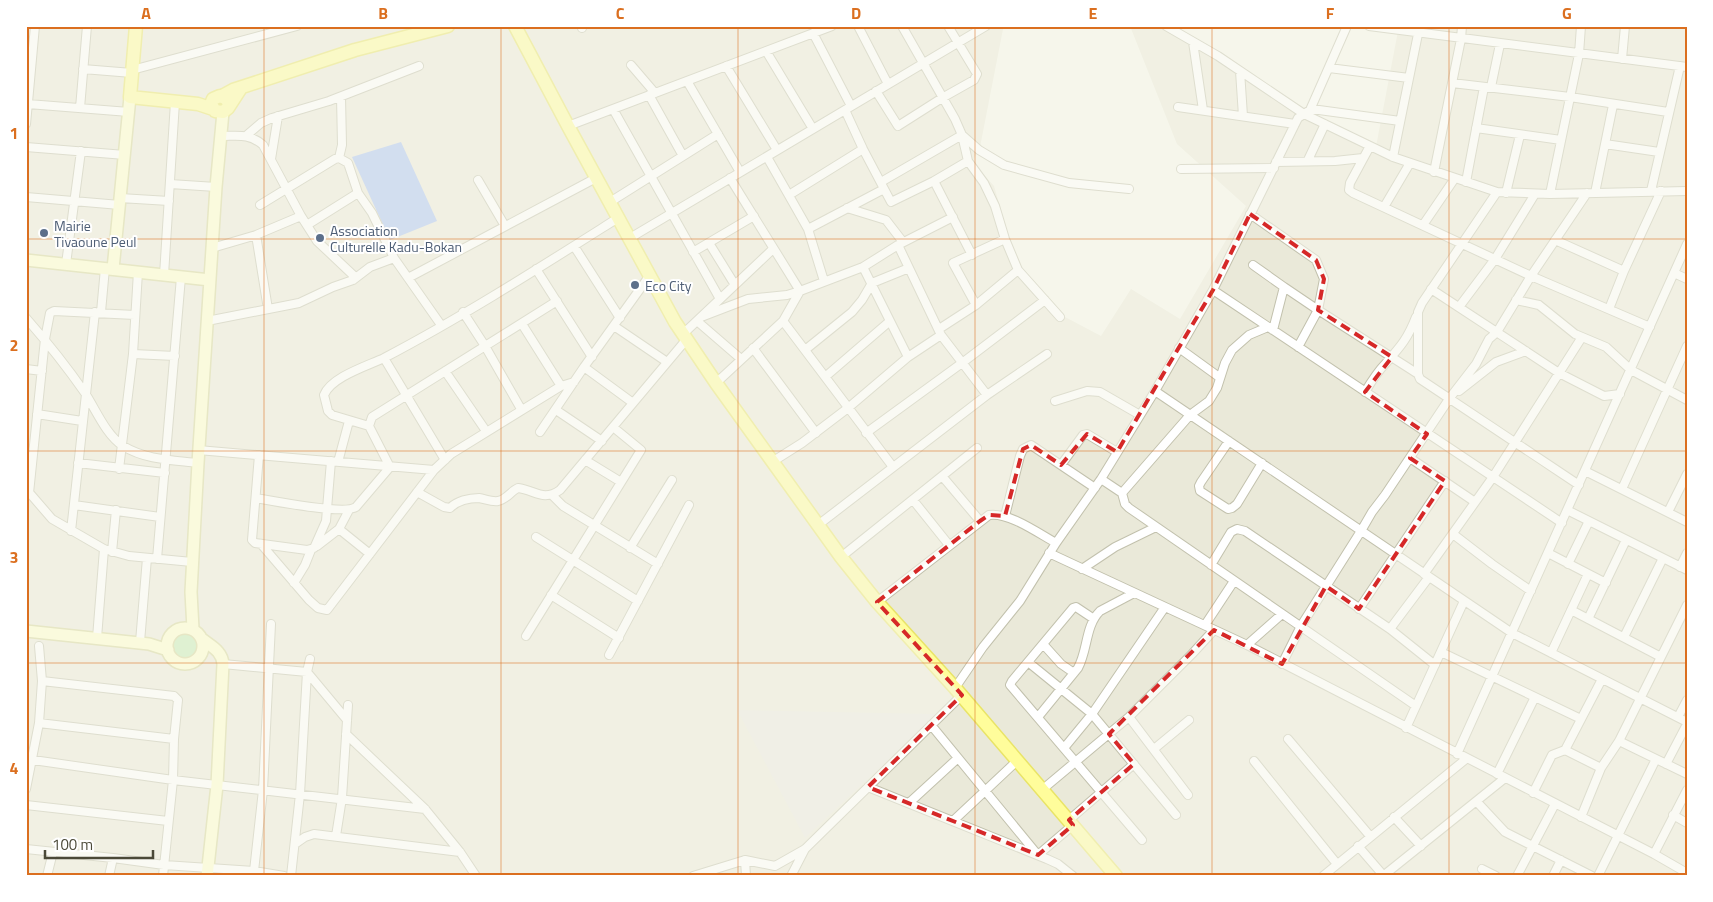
<svg xmlns="http://www.w3.org/2000/svg" width="1713" height="902" font-family="'Titillium Web',sans-serif">
	<style>
		.residential { fill: #eae9d9 }
		.industrial { fill: #e9e7df }
		.green { fill: #c3ebb3 }
		.water { fill: #a7c0f4 }
		.lines { fill: none; stroke-linecap: round; stroke-linejoin: round }
		.street-casing { stroke: #c2c1ad; stroke-width: 10 }
		.secondary-casing { stroke: #d4d497; stroke-width: 14 }
		.primary-casing { stroke: #e9e467; stroke-width: 15 }
		.street { stroke: #fff; stroke-width: 8 }
		.secondary { stroke: #feffcc; stroke-width: 11 }
		.primary { stroke: #fffd9b; stroke-width: 12 }
		.marked { fill: none; stroke: #d62828; stroke-width: 4; stroke-dasharray: 10 6; stroke-linejoin: round }
		.grid { fill: none; stroke: #db6f1f; stroke-width: 1; stroke-opacity: 0.55 }
		.service-dot { fill: #5c6f8a; stroke: #fff; stroke-width: 2 }
		.labels { text-anchor: middle; dominant-baseline: central; stroke-width: 4; stroke-linejoin: round; paint-order: stroke }
		.service-label { font-size: 14px; fill: #4e5e75; stroke: #fff; text-anchor: start }
		.neatline { fill: none; stroke: #db6f1f; stroke-width: 2 }
		.grid-label { font-size: 16px; text-anchor: middle; font-weight: bold; fill: #db6f1f }
	</style>
	<rect width="100%" height="100%" fill="#f6f6eb"/>
	<!-- residential -->
	<path class="residential" d="M26,26H1008L1003,29L980,147L972,162L994,186L1017,266L1065,317L1101,336L1131,289L1180,319L1246,206L1177,144L1130,26H1161L1375,152L1399,26H1436L1454,29L1455,26H1687V876H26Z"/>
	<!-- industrial -->
	<path class="industrial" d="M737,710L937,714L805,838Z"/>
	<!-- green -->
	<path class="green" d="M173 645a14 14 0 1 1 28 0a14 14 0 1 1-28 0Z"/>
	<!-- water -->
	<path class="water" d="M401,142L437,221L390,240L352,157Z"/>
	<g class="lines">
		<!-- street casing -->
		<g class="street-casing">
			<path id="street" d="M582,26V28
				M858,26L888,84
				M902,26L955,119L962,135L968,161L984,183L995,206L1005,239L1018,270L1060,317
				M1166,26L1218,56L1304,114L1393,157L1497,192L1550,194L1687,191
				M1369,26L1687,67
				M813,33L851,106
				M1193,42L1203,110
				M766,51L813,129
				M1622,59L1625,26
				M631,65L655,93
				M726,66L777,150
				M1329,68L1409,78
				M83,69L132,73
				M132,70L297,26
				M1240,71L1243,116
				M687,81L740,172
				M1452,83L1570,97L1668,112
				M1491,87L1500,44
				M876,91L898,126L942,98L974,80L977,74L948,26
				M649,95L683,156
				M28,104L129,112
				M1178,107L1295,124
				M80,108L87,26
				M613,109L720,299
				M845,110L863,149L891,202L934,181L972,255
				M1310,110L1347,26
				M26,124L35,26
				M568,126L832,26
				M1476,128L1561,140
				M247,135L261,123L272,118L329,101L419,66
				M221,136C238,136 249,133 263,145L301,216L317,241L353,275V280
				M1605,144L1659,152
				M1370,146L1350,183L1349,190L1353,193L1531,276L1650,327
				M26,147L125,155
				M767,157L808,229L824,281
				M1393,157L1418,34
				M339,158L342,145L341,97
				M271,159L278,116
				M1308,160L1325,124
				M1276,162L1335,161L1363,158
				M1181,169L1274,168
				M1434,172L1461,39L1462,26
				M730,178L800,291
				M478,180L505,226
				M934,181L968,161
				M881,182L962,135L979,150L1004,165L1069,183L1129,189
				M1466,182L1484,87
				M170,184L216,187
				M1651,191L1680,66
				M1497,192L1422,303L1418,312V374L1420,379L1579,485
				M1506,193L1520,135
				M1595,193L1613,105
				M1550,194L1579,54L1581,26
				M789,195L863,149
				M26,197L120,205
				M120,198L169,201
				M610,202L718,134
				M260,205L335,159L339,158L348,163L358,193L372,213L394,258L441,325
				M1384,207L1410,163
				M847,208L886,220L903,242
				M1250,214L1316,260L1324,279L1318,310L1418,374
				M307,225L358,193
				M1423,225L1455,178
				M808,229L884,189
				M256,235L268,309
				M630,238L986,26
				M1555,240L1624,271
				M709,243L735,285
				M898,245L941,335L987,395
				M574,246L620,318
				M212,248L256,235L301,216
				M693,252L754,216
				M66,264L81,151
				M1253,265L1284,287L1273,330
				M863,267L908,357
				M536,269L592,357
				M1674,273L1687,279
				M164,275L175,102
				M408,278L596,178
				M1284,287L1318,310L1298,347
				M1431,289L1559,373L1604,396L1620,394
				M1213,290L1562,523
				M1516,300L1539,305L1575,334L1606,347L1631,370L1687,400
				M976,305L953,263L1005,239
				M1459,307L1495,259L1535,194
				M1609,309L1624,271L1661,191
				M101,312L105,268
				M463,312L485,346L521,409
				M701,317L748,299L787,295L800,291L863,267L898,245L953,217
				M26,318C47,342 67,367 85,393C96,410 106,435 123,446C146,460 172,460 198,463
				M207,321L299,303L333,287L353,280L370,267L394,258
				M697,321L741,359
				M783,321L893,467
				M522,324L561,386
				M614,326L667,362
				M939,329L976,305L1018,270
				M683,334L773,249
				M753,348L816,433
				M1179,348L1219,377
				M805,350L852,312L862,300L872,283L909,268
				M133,354L175,356
				M384,358L445,460
				M584,367L633,403
				M26,369L42,371
				M445,371L486,431
				M825,377L890,321
				M716,383L783,321L800,291
				M1155,391L1512,633L1687,722
				M1459,391L1496,362L1526,351
				M1365,392C1371,382 1378,371 1386,363C1401,346 1408,338 1416,317
				M1055,401L1087,391L1100,392L1140,415
				M556,410L602,441
				M37,414L82,421
				M369,426L332,415L328,411L324,395C331,377 367,366 384,358C464,316 542,266 618,218
				M540,432L584,367L650,275
				M866,433L962,363L1045,300
				M1229,441L1201,482L1199,486L1200,491L1228,509L1232,508L1237,504L1262,463
				M198,450L434,470L451,454L561,386L574,382
				M259,455L252,540L255,543L307,550L314,548L326,521L331,461
				M1410,458L1475,502
				M585,460L621,482
				M338,462L349,421
				M772,462L802,443L848,408L908,357L941,335
				M78,463L165,473
				M1061,465L1083,435L1087,434L1117,452
				M119,469L133,354L138,272
				M1585,471L1687,522
				M942,476L980,521
				M1101,479L1122,493L1125,504L1129,508L1416,706
				M1622,489L1687,346
				M27,490L52,519L104,549L129,556L192,562
				M417,492L444,507L450,508C457,501 469,498 479,498C485,499 492,502 498,501C506,500 511,491 518,488C535,490 543,502 560,490L686,340
				M29,493L45,339L50,313L54,311L135,315
				M1122,493L1190,415L1209,401L1217,388L1225,363L1232,350L1249,335L1268,327
				M552,495L563,506L658,564
				M256,498C273,501 345,515 356,507L390,467L369,426L372,417L557,301
				M913,500L949,545
				M74,505L160,517
				M349,510L339,529L370,554
				M1567,510L1687,570
				M1668,512L1687,474
				M1005,516L1020,456L1023,449L1031,445L1095,488
				M818,525L987,395L1047,354
				M71,531L95,312
				M1453,534L1492,564L1531,591
				M536,537L638,601
				M261,544L309,600L318,608L327,610L434,470
				M317,546L339,529
				M630,548L672,480
				M112,552L116,510
				M1049,553L1247,645L1654,854L1687,873
				M1548,553L1606,583
				M841,557L977,448
				M157,559L181,277
				M1568,564L1589,521
				M1211,565L1231,532L1237,529L1245,531L1390,629L1435,665
				M1680,567L1687,553
				M1082,569L1115,547L1156,527
				M1424,574L1493,477L1582,337
				M294,583L305,565L311,550
				M551,595L619,638
				M877,602L989,515C1009,512 1038,533 1056,543
				M1359,609L1445,481
				M1571,610L1661,657
				M1094,619L1076,607L1073,608L1012,681L1010,685L1142,840
				M1588,619L1626,540
				M1205,625L1234,581
				M1390,629L1429,577
				M526,636L641,450L613,427
				M1624,637L1663,558
				M97,638L104,549
				M140,642L147,558
				M1043,644L1061,664L1074,673
				M1247,645L1282,614
				M1441,652L1581,719
				M1551,653L1588,574
				M609,655L689,505
				M1028,662L1092,714L1176,815
				M223,664L307,672L347,720
				M1282,664L1301,626L1361,531L1372,512L1385,495L1449,399L1476,364L1489,339L1497,332L1531,276L1587,193
				M42,681L174,696L178,700L174,739L173,780L163,876
				M955,688L983,647L1020,601L1056,543L1101,479L1155,391L1213,290L1298,118L1310,110H1319L1400,121
				M1038,717L1078,668C1088,650 1085,626 1100,611L1134,593
				M1129,717L1188,795
				M1678,717L1687,700
				M39,723L174,739
				M931,725L1037,854
				M1406,728L1464,601
				M346,734L425,809L460,852L476,876
				M1288,739L1370,836
				M1619,741L1687,774
				M1064,748L1092,714L1165,607
				M1154,749L1189,720
				M1565,750L1601,768
				M1457,754L1687,244
				M26,759L173,780L425,809
				M1254,761L1337,864
				M1666,764L1687,724
				M1497,774L1535,697
				M868,787L1047,859L1058,864L1073,876
				M26,789L39,723L42,681L39,646
				M1043,789L1129,717L1192,654L1214,630
				M1533,793L1552,755L1565,750L1602,679
				M1477,802L1505,832L1592,876
				M909,803L958,758
				M26,805L168,821
				M1673,815L1687,823
				M1394,817L1421,846
				M1581,817L1601,768L1619,741L1687,605
				M1069,820L1134,764
				M953,821L1018,760
				M336,836L342,798L348,705
				M295,844L305,837L314,834L460,852
				M1358,846L1383,875
				M26,849L113,858L164,865L254,871L284,876
				M1654,854L1687,790
				M1038,855L1073,825
				M745,860L746,876
				M1482,869L1496,876
				M254,871L263,790L271,624
				M47,876L53,852
				M109,876L113,858
				M291,876L300,794L307,672L310,659
				M693,876L745,860L775,866L805,849L962,695
				M791,876L805,849
				M1323,876L1466,759
				M1383,876L1505,778
				M1517,876L1555,804
				M1553,876L1561,860
				M1598,876L1656,759"/>
		</g>
		<!-- secondary casing -->
		<g class="secondary-casing">
			<path id="secondary" d="M26,260L210,280
				M113,269L130,97
				M167 646a18 18 0 1 1 36 0a18 18 0 1 1-36 0Z
				M193,629L191,592L198,463L216,187L223,112
				M26,631L149,644L168,650
				M202,639C212,647 222,651 223,664L217,785L207,876"/>
		</g>
		<!-- primary casing -->
		<g class="primary-casing">
			<path id="primary" d="M136,26L130,97L198,104L213,109
				M515,26L568,126L675,322L716,383L841,557L877,602L955,688L1116,876
				M222,96L233,90L355,50L448,26
				M229,105L227,99L220,96L213,99L211,104L215,111L223,112L228,108L241,88"/>
		</g>
		<!-- street -->
		<use href="#street" class="street"/>
		<!-- secondary -->
		<use href="#secondary" class="secondary"/>
		<!-- primary -->
		<use href="#primary" class="primary"/>
	</g>
	<!-- marked area -->
	<path d="M0 0H1713V902H0ZM1250,214L1316,260L1324,279L1318,310L1392,357L1365,392L1427,434L1410,458L1445,481L1359,609L1326,586L1282,664L1214,630L1109,734L1134,764L1069,820L1073,825L1038,855L868,787L962,695L877,602L980,521L989,515L1005,516L1023,449L1031,445L1061,465L1087,434L1117,452L1213,290Z" fill="#f6f6eb" fill-opacity=".55" fill-rule="evenodd"/>
	<path class="marked" d="M1250,214L1316,260L1324,279L1318,310L1392,357L1365,392L1427,434L1410,458L1445,481L1359,609L1326,586L1282,664L1214,630L1109,734L1134,764L1069,820L1073,825L1038,855L868,787L962,695L877,602L980,521L989,515L1005,516L1023,449L1031,445L1061,465L1087,434L1117,452L1213,290Z"/>
	<!-- grid -->
	<path class="grid" d="M264,26V876M501,26V876M738,26V876M975,26V876M1212,26V876M1449,26V876M26,239H1687M26,451H1687M26,663H1687"/>
	<!-- markers -->
	<g class="service-dot">
		<circle cx="44" cy="233" r="5"/>
		<circle cx="320" cy="238" r="5"/>
		<circle cx="635" cy="285" r="5"/>
	</g>
	<g class="labels">
		<!-- service labels -->
		<g class="service-label">
			<text x="54" y="225">Mairie<tspan x="54" dy="16">Tivaoune Peul</tspan></text>
			<text x="330" y="230">Association<tspan x="330" dy="16">Culturelle Kadu-Bokan</tspan></text>
			<text x="645" y="285">Eco City</text>
		</g>
	</g>
	<!-- border -->
	<rect width="1713" height="902" fill="none" stroke="#ffffff" stroke-width="55"/>
	<!-- scale -->
	<path d="M45 850v8h108v-8" fill="none" stroke="#4b4938" stroke-width="2.5"/>
	<text x="52" y="850" font-size="15" fill="#4b4938" stroke="#ffffff" stroke-width="4" paint-order="stroke">100 m</text>
	<rect x="28" y="28" width="1658" height="846" class="neatline"/>
	<g class="grid-label">
		<text x="146" y="19">A</text>
		<text x="383" y="19">B</text>
		<text x="620" y="19">C</text>
		<text x="856" y="19">D</text>
		<text x="1093" y="19">E</text>
		<text x="1330" y="19">F</text>
		<text x="1567" y="19">G</text>
		<text x="14" y="139">1</text>
		<text x="14" y="351">2</text>
		<text x="14" y="563">3</text>
		<text x="14" y="774">4</text>
	</g>
</svg>
